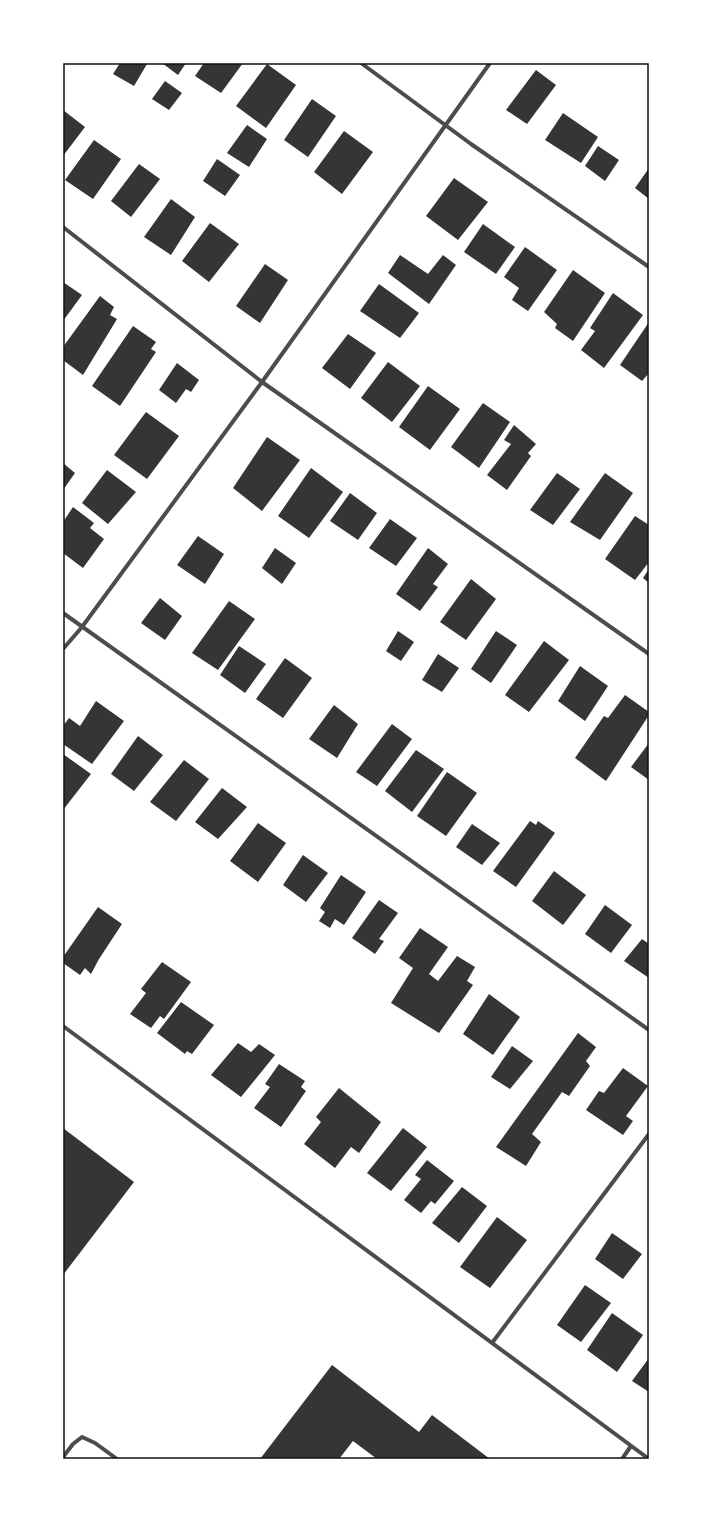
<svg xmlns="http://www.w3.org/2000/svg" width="712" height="1522" font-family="'DM Sans',sans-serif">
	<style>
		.building { fill: #353535 }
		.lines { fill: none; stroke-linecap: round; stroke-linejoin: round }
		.minor { stroke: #4c4c4c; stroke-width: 4 }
		.neatline { fill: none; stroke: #111; stroke-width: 1.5 }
	</style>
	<rect width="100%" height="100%" fill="#fff"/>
	<!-- building -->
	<path class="building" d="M120,63H145L147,64L134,86L113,74Z
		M162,63H186L178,75Z
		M204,63H243L221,93L195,76Z
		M267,64L296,85L266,128L236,106Z
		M536,70L556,85L527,124L506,110Z
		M165,81L182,93L169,110L152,99Z
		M312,99L336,116L308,157L284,140Z
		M63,110L85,127L63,156Z
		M563,113L598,137L581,163L545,140Z
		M247,125L267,139L249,167L227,153Z
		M344,131L373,152L342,194L314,172Z
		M94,140L121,159L93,199L65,180Z
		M598,146L619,160L605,181L585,166Z
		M217,159L240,175L225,196L203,181Z
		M139,164L160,179L131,217L111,201Z
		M649,168V199L635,188Z
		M454,178L488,202L458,240L426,216Z
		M171,199L195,217L171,255L144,237Z
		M210,223L239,244L209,282L182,261Z
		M483,224L515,247L496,274L464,252Z
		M525,247L557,270L528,311L512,300L519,288L504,277Z
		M400,255L428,274L443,255L456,265L429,304L388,273Z
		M265,264L288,280L260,323L236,306Z
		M573,270L605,293L573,341L555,328L557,324L544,312Z
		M63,282L82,295L63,321Z
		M379,284L419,313L400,338L360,311Z
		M613,293L643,315L604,368L581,350L595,331L590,328Z
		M100,296L114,307L110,315L117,319L83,375L63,360V347Z
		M649,322V373L642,381L620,365Z
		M133,326L156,342L151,349L156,352L120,406L92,386Z
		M348,334L376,353L350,389L322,368Z
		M388,362L420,386L392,422L361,398Z
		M177,363L199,380L191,392L186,389L176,403L159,390Z
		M428,386L460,409L430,450L399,427Z
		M483,403L510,422L479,468L451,447Z
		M146,412L179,436L147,479L114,455Z
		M514,425L536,444L528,453L531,456L507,490L487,475L511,444L504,440Z
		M267,437L300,460L262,511L233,488Z
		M63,463L75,473L63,490Z
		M311,468L343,492L309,538L278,516Z
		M107,470L136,492L108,524L82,503Z
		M557,473L580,489L553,525L530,510Z
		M605,473L633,493L600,540L570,522Z
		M350,493L377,513L358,540L330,521Z
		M73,507L94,523L90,528L104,539L83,568L63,553V522Z
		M635,516L649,525V562L635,580L605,559Z
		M390,519L417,538L396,566L369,548Z
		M198,536L224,554L205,584L177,565Z
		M275,548L296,563L282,584L262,568Z
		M428,548L448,564L433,584L438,587L420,611L396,594Z
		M649,569V583L643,578Z
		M471,579L496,599L466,640L440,622Z
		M160,598L182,616L165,640L141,623Z
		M229,601L255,619L218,670L192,653Z
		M398,631L414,642L401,661L386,651Z
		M496,631L517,645L491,683L471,669Z
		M544,641L569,660L529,712L505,695Z
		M239,646L266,664L245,693L220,675Z
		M438,654L459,668L442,692L422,680Z
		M285,658L312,678L283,718L256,699Z
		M580,666L608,686L585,721L558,701Z
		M625,695L649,712V715L606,781L575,758L604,716L608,718Z
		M96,701L124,721L92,764L63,744V726L69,718L80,726Z
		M334,705L358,724L337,758L309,739Z
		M392,724L412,739L377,786L356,772Z
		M138,736L163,755L134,791L111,774Z
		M649,743V780L631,767Z
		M416,750L444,769L412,812L385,791Z
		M63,754L91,774L63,810Z
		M184,760L209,779L176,821L150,802Z
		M447,772L477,793L446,836L417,816Z
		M222,788L247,807L218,839L195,822Z
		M530,821L536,825L538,821L555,833L516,887L493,871Z
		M258,823L286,843L258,882L230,861Z
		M472,824L500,843L482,865L456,847Z
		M303,855L328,873L306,902L283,885Z
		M554,871L586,895L563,925L532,901Z
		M341,875L366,892L344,925L335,919L330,928L319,921L325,912L320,908Z
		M379,900L398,913L379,939L384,941L375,954L352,938Z
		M605,905L632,925L611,953L585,934Z
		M98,907L122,924L99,959L91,974L85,968L80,975L63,963V957Z
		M420,928L448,947L429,974L438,981L457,956L475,967L467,981L473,985L439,1033L391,1003L413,968L399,958Z
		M642,939L649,944V978L624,961Z
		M162,962L191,982L164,1019L160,1016L151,1028L130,1014L146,993L141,989Z
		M489,994L520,1017L493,1055L463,1034Z
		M181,1002L214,1025L192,1054L187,1051L185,1054L157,1033Z
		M578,1033L596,1047L586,1061L590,1066L569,1096L562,1092L532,1134L541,1142L526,1166L496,1147Z
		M238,1043L251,1052L259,1044L275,1055L241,1097L211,1075Z
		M512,1046L533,1061L510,1089L491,1077Z
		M279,1064L305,1081L301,1087L306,1091L281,1127L254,1108L270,1087L265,1084Z
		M623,1068L648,1086L626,1116L633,1121L623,1135L586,1110L599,1091L604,1093Z
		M339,1088L381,1122L359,1153L351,1147L335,1168L304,1144L321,1122L316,1117Z
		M63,1128L134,1182L63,1275Z
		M403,1128L427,1147L391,1191L367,1173Z
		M427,1160L454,1181L435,1204L431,1201L421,1213L404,1200L421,1179L415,1175Z
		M462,1187L487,1206L459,1243L432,1223Z
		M497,1217L527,1240L490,1288L460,1267Z
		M612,1233L642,1254L623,1279L595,1259Z
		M585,1285L611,1303L581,1342L557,1325Z
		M612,1313L643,1335L617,1372L587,1350Z
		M649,1358V1392L632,1381Z
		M332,1365L419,1432L432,1415L490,1459H377L353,1441L339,1459H260Z"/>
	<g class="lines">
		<!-- minor -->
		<path class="minor" d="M361,63L471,144L649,267
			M63,227L262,382L649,654
			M63,613L649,1030
			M63,649L82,627L262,382L490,63
			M63,1026L649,1459
			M492,1343L649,1134
			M63,1457L73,1444L82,1437L95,1443L117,1459
			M622,1459L631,1446"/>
	</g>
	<!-- border -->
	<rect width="712" height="1522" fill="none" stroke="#ffffff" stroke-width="128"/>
	<rect x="64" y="64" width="584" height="1394" class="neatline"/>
</svg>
